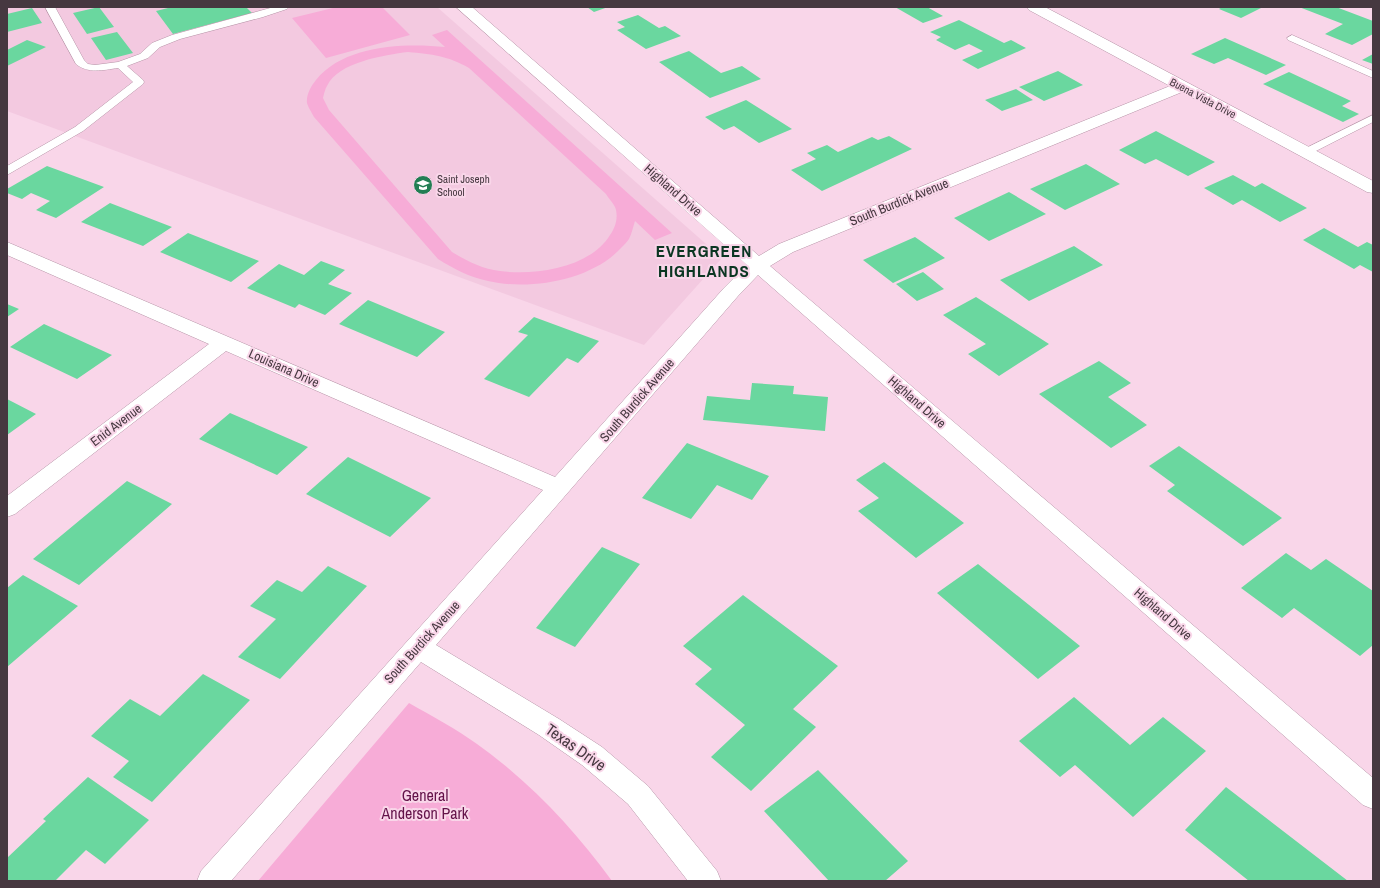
<svg xmlns="http://www.w3.org/2000/svg" width="1380" height="888" font-family="'Archivo Narrow',sans-serif">
	<style>
		.built { fill: #f3c9e0 }
		.green { fill: #f7acd7; fill-rule: evenodd }
		.building { fill: #6ad79f }
		.lines { fill: none; stroke-linecap: round; stroke-linejoin: round }
		.lane-casing { stroke: #b694a7; stroke-width: 1 }
		.street-casing { stroke: #b694a7; stroke-width: 1 }
		.lane { fill: #fff; fill-rule: evenodd }
		.street { fill: #fff; fill-rule: evenodd }
		.labels { text-anchor: middle; dominant-baseline: central; stroke-width: 4; stroke-linejoin: round; paint-order: stroke }
		.far-street-label { font-size: 11px; fill: #463840; stroke: #f9d6e9 }
		.far-poi-label { font-size: 11px; fill: #463840; stroke: #f9d6e9; text-anchor: start }
		.street-label { font-size: 13px; fill: #463840; stroke: #f9d6e9 }
		.near-street-label { font-size: 16px; fill: #463840; stroke: #f9d6e9 }
		.near-park-label { font-size: 16px; fill: #631249; stroke: #f9d6e9 }
		.district-label { font-size: 17px; font-weight: bold; letter-spacing: 1px; fill: #0b3622; stroke: #f9d6e9 }
	</style>
	<rect width="100%" height="100%" fill="#f9d6e9"/>
	<!-- built -->
	<path class="built" d="M7,7H437L722,258L644,345L7,111Z"/>
	<!-- green -->
	<path class="green" d="M337,7H382L410,35L326,58L292,18Z
		M447,30L672,233L655,240L635,221C633,227 632,233 629,239C627,242 624,245 621,248C592,280 530,291 488,281C469,277 454,269 438,259L314,117C312,113 308,107 307,103C306,95 311,86 316,80C344,45 404,43 445,47L432,35ZM408,52C432,54 448,56 469,68L606,194C609,199 615,205 616,210C618,219 615,228 610,235C590,268 534,276 500,271C482,269 467,261 452,252L329,110L323,98C324,94 325,89 327,86C338,62 385,55 408,52Z
		M409,703C432,716 456,729 477,744C530,782 574,829 612,881H258Z"/>
	<!-- building -->
	<path class="building" d="M99,7L114,27L87,34L73,13Z
		M172,7H246L252,13L173,34L156,11Z
		M587,7H608L594,12Z
		M895,7H927L943,16L923,23Z
		M1222,7H1263L1241,18L1219,9Z
		M1299,7H1336L1373,21V34L1352,45L1325,34L1343,24Z
		M32,8L42,23L7,32V14Z
		M638,15L659,28L665,26L681,36L646,49L617,30L625,27L617,22Z
		M959,20L1004,43L1011,40L1026,48L978,69L962,60L983,51L969,44L955,50L936,40L941,37L930,32Z
		M117,32L133,53L106,60L91,38Z
		M1225,38L1286,65L1266,75L1228,58L1214,64L1191,54Z
		M27,40L46,47L7,66V50Z
		M689,51L721,73L742,66L761,79L710,98L659,62Z
		M1373,54V64L1362,60Z
		M1058,71L1083,85L1044,101L1019,87Z
		M1289,72L1351,101L1342,106L1359,114L1343,122L1263,84Z
		M1016,89L1033,100L1002,111L985,100Z
		M746,100L792,129L759,143L734,126L724,130L705,117Z
		M1156,131L1215,162L1188,176L1156,159L1145,164L1119,150Z
		M889,136L912,149L822,191L791,170L816,159L807,153L827,145L838,152L872,137L878,140Z
		M1086,164L1120,184L1065,210L1030,189Z
		M47,166L104,187L56,218L36,210L50,201L31,193L22,199L7,193V189Z
		M1233,175L1255,187L1262,183L1307,208L1280,222L1242,200L1233,205L1204,188Z
		M1009,192L1046,214L989,241L954,218Z
		M110,203L172,227L143,246L81,222Z
		M1324,228L1358,247L1367,242L1373,245V272L1360,265L1354,269L1303,240Z
		M188,233L259,261L231,282L160,252Z
		M915,237L945,258L893,283L863,260Z
		M1074,246L1103,265L1029,301L1000,280Z
		M321,261L345,270L328,284L352,293L325,315L299,304L295,308L247,288L279,264L304,275Z
		M923,272L944,289L917,301L896,284Z
		M976,297L1049,344L999,376L968,354L986,344L943,315Z
		M368,300L445,332L417,357L339,324Z
		M7,304L19,309L7,317Z
		M534,317L599,341L578,363L567,358L529,397L484,379L528,335L518,332Z
		M44,324L112,355L77,379L10,347Z
		M1099,361L1131,383L1108,397L1147,425L1111,448L1039,394Z
		M752,383L794,386L793,394L828,397L825,431L703,420L707,396L750,400Z
		M7,399L36,414L7,435Z
		M230,413L308,447L277,475L199,439Z
		M687,443L769,476L752,500L717,485L691,519L642,498Z
		M1179,446L1282,518L1243,546L1167,491L1175,485L1149,466Z
		M348,457L431,498L390,537L306,494Z
		M884,462L964,523L916,558L858,511L879,498L856,480Z
		M127,481L172,504L79,585L33,559Z
		M602,547L640,564L575,647L536,628Z
		M1286,553L1311,570L1326,559L1373,591V645L1360,656L1294,608L1282,618L1241,588Z
		M978,564L1080,646L1038,679L937,593Z
		M328,566L367,586L280,679L238,657L276,619L250,606L277,580L302,592Z
		M23,575L78,606L7,667V588Z
		M743,595L838,666L793,709L816,727L751,791L711,757L745,725L695,684L712,669L683,646Z
		M203,674L250,700L152,802L113,777L129,761L91,736L130,699L160,716Z
		M1074,697L1130,745L1163,717L1206,751L1133,817L1075,765L1060,777L1019,741Z
		M818,770L908,861L885,881H829L764,811Z
		M88,777L149,820L105,864L86,850L55,881H7V858L46,821L43,819Z
		M1226,787L1348,881H1249L1185,830Z"/>
	<g class="lines">
		<!-- lane casing -->
		<g class="lane-casing">
			<path id="lane" d="M45,7H55L84,60L88,64L95,65L118,62L140,54L152,43L172,35L274,7H289L287,9L263,17L180,39L160,47L148,58L127,66L143,80L144,82L143,84L83,131L7,175V166L75,127L133,82L118,68C103,70 88,74 76,64Z
				M1292,35L1373,71V78L1288,40L1287,38Z
				M1373,115V122L1310,154H1302L1300,152L1302,150Z"/>
		</g>
		<!-- street casing -->
		<g class="street-casing">
			<path id="street" d="M456,7H472L759,256L779,244L1170,86L1029,10L1027,7H1045L1373,181V193L1367,192L1182,92L793,252L770,266L1373,778V809L1363,805L758,275L738,296L436,645L559,719L602,747L648,786L717,871L721,881H688L628,804L582,765L539,735L421,662L231,881H197L201,871L543,490L226,351L15,514L7,517V496L209,344L7,255V242L555,477L724,288L747,265Z"/>
		</g>
		<!-- lane -->
		<use href="#lane" class="lane"/>
		<!-- street -->
		<use href="#street" class="street"/>
	</g>
	<!-- icons -->
	<defs>
		<g id="school-disc" transform="scale(1)"><circle r="9.5" fill="#227e54" stroke="#f9d6e9"/><path d="M0-5L7-2L0 1L-7-2ZM-4 1L0 2.5L4 1V4Q0 6-4 4Z" fill="#fff"/></g>
	</defs>
	<g fill-rule="evenodd">
		<use href="#school-disc" x="423" y="185"/>
	</g>
	<g class="labels">
		<!-- far-street labels -->
		<g class="far-street-label">
			<text transform="translate(1203 98) rotate(28)">Buena Vista Drive</text>
		</g>
		<!-- far-poi labels -->
		<g class="far-poi-label">
			<text x="437" y="179">Saint Joseph<tspan x="437" dy="13">School</tspan></text>
		</g>
		<!-- street labels -->
		<g class="street-label">
			<text transform="translate(673 190) rotate(41)">Highland Drive</text>
			<text transform="translate(899 202) rotate(-22)">South Burdick Avenue</text>
			<text transform="translate(284 368) rotate(24)">Louisiana Drive</text>
			<text transform="translate(637 400) rotate(-49)">South Burdick Avenue</text>
			<text transform="translate(917 402) rotate(41)">Highland Drive</text>
			<text transform="translate(116 425) rotate(-37)">Enid Avenue</text>
			<text transform="translate(1163 614) rotate(41)">Highland Drive</text>
			<text transform="translate(422 642) rotate(-48)">South Burdick Avenue</text>
		</g>
		<!-- near-street labels -->
		<g class="near-street-label">
			<text transform="translate(576 747) rotate(35)">Texas Drive</text>
		</g>
		<!-- near-park labels -->
		<g class="near-park-label">
			<text x="425" y="795">General<tspan x="425" dy="18">Anderson Park</tspan></text>
		</g>
		<!-- district labels -->
		<g class="district-label">
			<text x="704" y="250">EVERGREEN<tspan x="704" dy="20">HIGHLANDS</tspan></text>
		</g>
	</g>
	<!-- border -->
	<rect width="1380" height="888" fill="none" stroke="#463840" stroke-width="16"/>
</svg>
